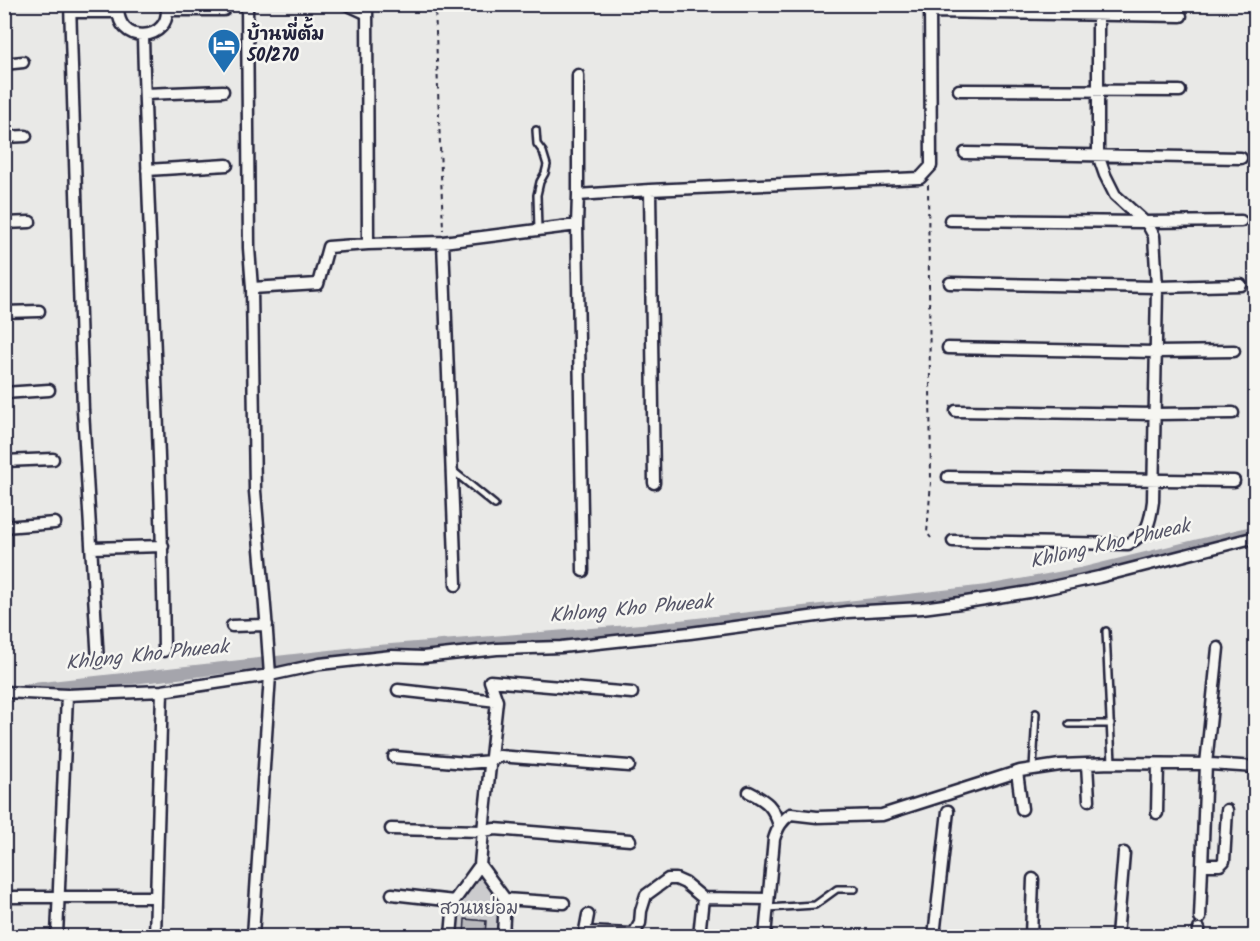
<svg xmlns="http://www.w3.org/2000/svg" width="1260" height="941" font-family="Kalam,'Playpen Sans Thai',sans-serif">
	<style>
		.green { fill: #ccccce; stroke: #777784; stroke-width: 1.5 }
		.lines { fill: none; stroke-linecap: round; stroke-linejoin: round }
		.canal { stroke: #a5a5ac; stroke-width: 12 }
		.building { fill: #b8b8bc; stroke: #22223b; stroke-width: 1.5 }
		.service-casing { stroke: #22223b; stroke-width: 10 }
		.minor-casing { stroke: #22223b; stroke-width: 15 }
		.path { stroke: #22223b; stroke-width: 2; stroke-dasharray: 4.5 4.5; stroke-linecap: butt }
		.service { stroke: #f6f6f2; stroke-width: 5 }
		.minor { stroke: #f6f6f2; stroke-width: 10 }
		.labels { text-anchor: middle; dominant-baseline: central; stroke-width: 5; stroke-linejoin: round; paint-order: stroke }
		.poi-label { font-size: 18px; font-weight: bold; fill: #22223b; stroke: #f6f6f2; text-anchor: start }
		.park-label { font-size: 18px; fill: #555567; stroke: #f6f6f2 }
		.water-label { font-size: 20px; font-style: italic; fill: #565668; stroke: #f6f6f2 }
	</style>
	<rect width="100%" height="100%" fill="#e9e9e7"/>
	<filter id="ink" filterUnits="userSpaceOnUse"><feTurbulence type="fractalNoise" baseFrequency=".0167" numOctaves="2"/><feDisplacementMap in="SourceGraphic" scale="12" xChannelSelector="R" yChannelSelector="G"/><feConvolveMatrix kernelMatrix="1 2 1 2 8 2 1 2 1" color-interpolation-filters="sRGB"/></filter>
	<g filter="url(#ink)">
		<!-- green -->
		<path class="green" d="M480,865L505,899L503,936H451L454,901Z"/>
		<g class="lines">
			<!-- canal -->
			<path class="canal" d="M24,690L366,652L654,629L987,591L1080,574L1256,531"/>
		</g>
		<!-- building -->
		<path class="building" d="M465,919L486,921L485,936H464Z"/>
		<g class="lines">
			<!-- service casing -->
			<g class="service-casing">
				<path id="service" d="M340,4L366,16
					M536,130L537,144L543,152L547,165L545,173L540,182L537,195L538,230
					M452,470L495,505
					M1106,631L1112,763
					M1069,724H1111
					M1033,769L1036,713
					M767,908L815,905L837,889H855"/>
			</g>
			<!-- minor casing -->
			<g class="minor-casing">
				<path id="minor" d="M70,4L83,410L98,662
					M119,4C112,47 175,43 166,4
					M247,4L249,248L252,288L255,491L266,618L270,675L253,936
					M367,4L368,244
					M167,10H224
					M71,12H118
					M930,12L1181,16
					M143,36C148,241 162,446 164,651
					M4,64L23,62
					M578,75V195L577,225L583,571
					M959,90L1180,91
					M145,94L223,91
					M4,137L26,136
					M965,153L1241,158
					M147,170L227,165
					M650,190L654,483
					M578,195L650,190L920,178L931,166L930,4
					M950,220L1144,222L1241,221
					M4,223L30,222
					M443,242L456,585
					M950,283L1157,287L1241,285
					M252,288L318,284L328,247L368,244L443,242L577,225
					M4,312L39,311
					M948,348L1156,352L1234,351
					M4,393L49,390
					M956,411L1155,414L1233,413
					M4,461L53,459
					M948,477L1234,481
					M4,527L55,523
					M953,541L1128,544C1149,532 1150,523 1153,501L1157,287L1154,236L1148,225L1115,195L1105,175L1098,155V4
					M92,548L163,546
					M232,626L267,625
					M398,690L497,701
					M4,692L67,695L162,691L270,675L320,664L392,656L423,657L497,649L561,647L690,633L847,612L922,608L960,603L1029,592L1099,577L1256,537
					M394,757L467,763L491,761L499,756L629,766
					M1087,764L1089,800
					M1017,772L1022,809
					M749,792C767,801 773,806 779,825
					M1157,813L1158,764
					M391,829L483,831L495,829L630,840
					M480,865L505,899L503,936
					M1203,865H1220L1224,861L1227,810
					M392,894L454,901
					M4,897H156
					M505,899L564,903
					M1200,918L1206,764L1218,648
					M585,932L630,934L635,932L640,923L641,911L646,895L668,879H676L685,883L703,898L768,899
					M57,936L67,695
					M155,936L162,691
					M451,936L454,901L480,865L483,831L497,701L490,681L632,693
					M584,936L588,915
					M699,936L703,898
					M765,936L774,839C778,827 781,821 791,814L817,817L882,815L1020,771L1060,765L1112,763L1210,764L1256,767
					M934,936L948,811
					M1031,936L1033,879
					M1117,936L1124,853
					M1198,936L1199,929"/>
			</g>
			<!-- path -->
			<path class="path" d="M435,4L443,230
				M928,185L931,482L927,533L931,538"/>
			<!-- service -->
			<use href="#service" class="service"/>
			<!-- minor -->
			<use href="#minor" class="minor"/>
		</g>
	</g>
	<!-- icons -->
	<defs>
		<g id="hotel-pin" transform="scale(1.725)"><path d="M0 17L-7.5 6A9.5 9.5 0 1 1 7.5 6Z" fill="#1f6fb2" stroke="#f6f6f2"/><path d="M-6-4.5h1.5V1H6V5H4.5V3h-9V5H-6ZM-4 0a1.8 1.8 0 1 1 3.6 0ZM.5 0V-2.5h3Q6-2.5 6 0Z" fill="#fff"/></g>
	</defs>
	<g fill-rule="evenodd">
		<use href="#hotel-pin" x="224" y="45"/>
	</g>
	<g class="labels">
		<!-- poi labels -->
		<g class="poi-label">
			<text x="247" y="35">บ้านพี่ตั้ม<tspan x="247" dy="21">50/270</tspan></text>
		</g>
		<!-- park labels -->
		<g class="park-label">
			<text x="479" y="909">สวนหย่อม</text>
		</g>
		<!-- water labels -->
		<g class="water-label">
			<text transform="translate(1110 545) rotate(-13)">Khlong Kho Phueak</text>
			<text transform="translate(631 610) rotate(-5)">Khlong Kho Phueak</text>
			<text transform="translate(147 656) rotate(-6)">Khlong Kho Phueak</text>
		</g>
	</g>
	<!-- margin -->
	<rect width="1260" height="941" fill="none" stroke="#f6f6f2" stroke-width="24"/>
	<rect x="12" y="12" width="1236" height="917" fill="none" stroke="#22223b" stroke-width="2" filter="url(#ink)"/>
</svg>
